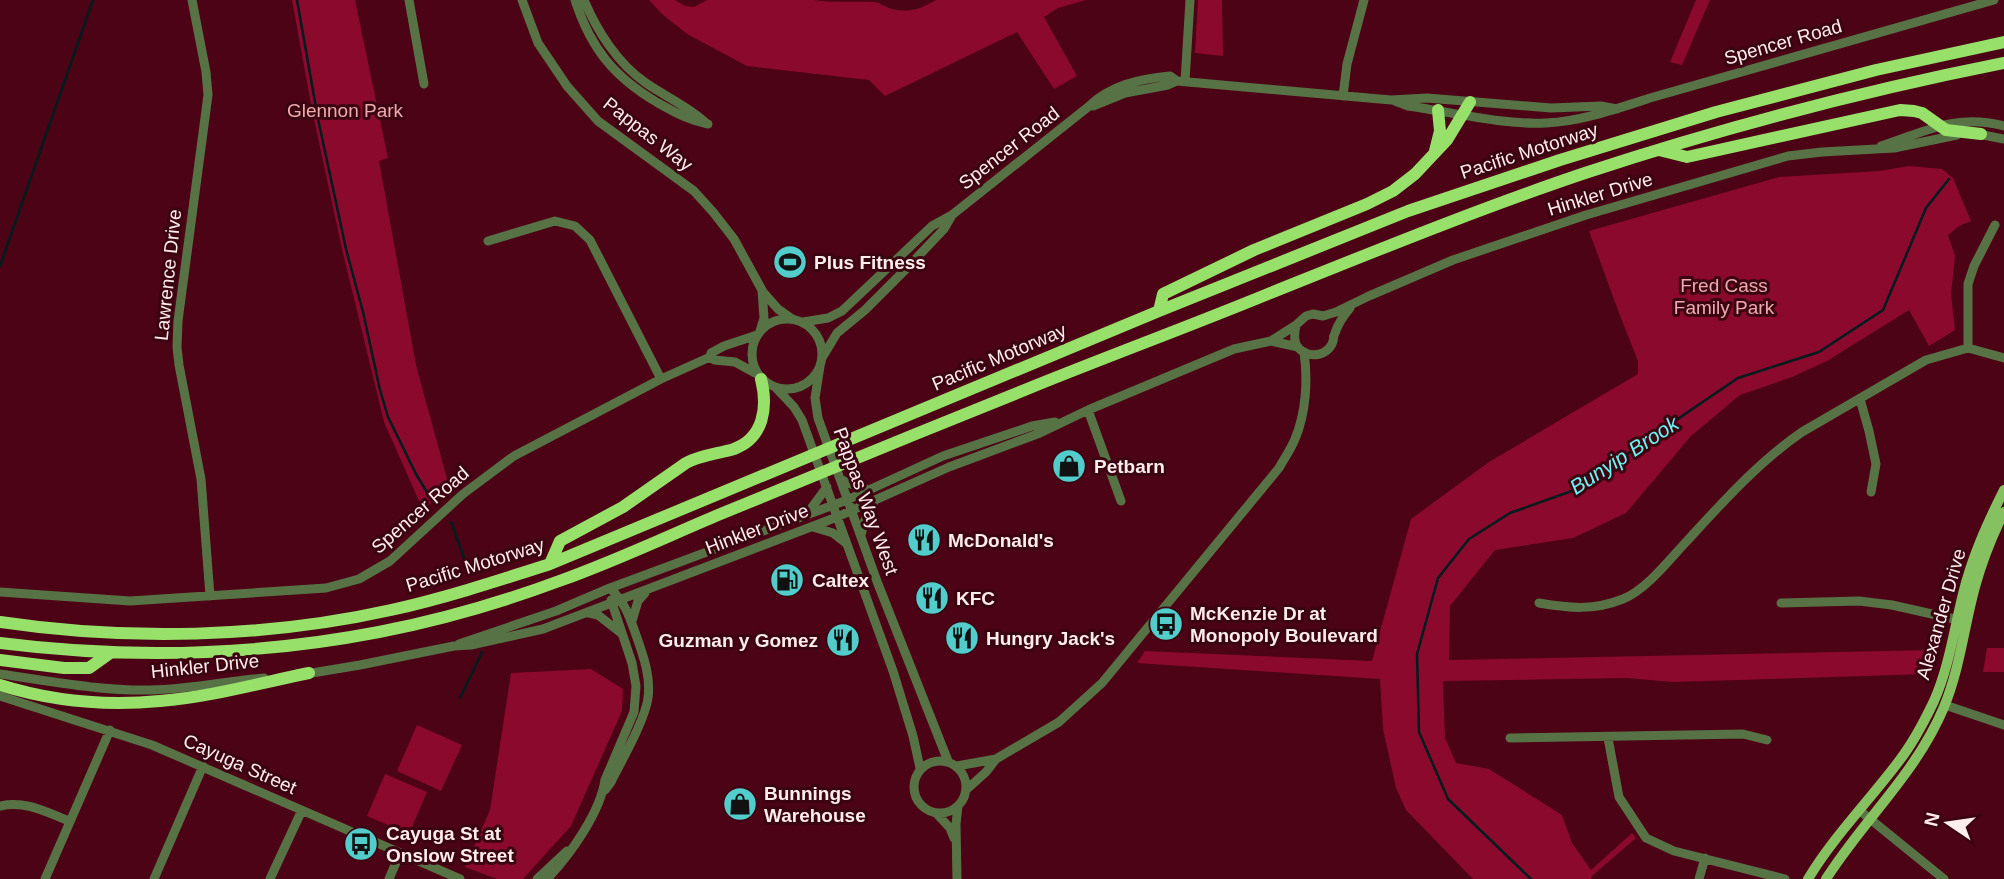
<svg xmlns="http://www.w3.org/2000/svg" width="2004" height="879" font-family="Arial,sans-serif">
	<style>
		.green { fill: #8a092d }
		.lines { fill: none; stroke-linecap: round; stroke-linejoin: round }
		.stream { stroke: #011c1c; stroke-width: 2.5 }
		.minor { stroke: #577346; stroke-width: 9 }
		.major { stroke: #85c160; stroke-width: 10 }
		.highway { stroke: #97e069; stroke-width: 12 }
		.labels { text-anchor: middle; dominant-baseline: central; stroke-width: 6; stroke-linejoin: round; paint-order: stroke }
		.street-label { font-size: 19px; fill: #ffeced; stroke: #3a0410 }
		.park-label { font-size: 19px; fill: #eeaaaf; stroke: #3a0410 }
		.poi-label { font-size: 19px; font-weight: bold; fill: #ffeced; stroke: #3a0410; text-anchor: start }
		.water-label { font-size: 21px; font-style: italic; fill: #6bf4f4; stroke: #3a0410 }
	</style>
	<rect width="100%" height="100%" fill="#4c0315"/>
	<!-- green -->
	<path class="green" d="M292,0H355L388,158L379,161L416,365L449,486L423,510L384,422L342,249L312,110Z
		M649,0H675L685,6L694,7L707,0H814C834,3 854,1 874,2C880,3 884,6 889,8C907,14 921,9 936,0H1086L1058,8L1044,17L1077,76L1054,89L1017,32L885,96L869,80L747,66L687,34L662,14Z
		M1198,0H1222L1223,56L1195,53Z
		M1696,0H1710L1682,65L1670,62Z
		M1909,166L1942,169L1953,178L1971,221L1959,226L1948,235L1955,256L1951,294L1955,330L1929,346L1909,310L1827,361L1792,377L1740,395L1691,436L1626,513L1573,538L1495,550L1450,606L1449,660L1932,650L1927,674L1673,682L1627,678L1443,681L1445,738L1456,763L1489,769L1562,815L1572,843L1591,870L1632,833L1636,838L1592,876L1591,879H1473L1406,810L1396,788L1383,729L1380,679L1137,663L1145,651L1372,661L1411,519L1489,462L1638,374V361L1619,313L1589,231L1779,177L1879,171Z
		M1987,648H2004V672H1983Z
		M591,669L623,689L622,711L571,826L523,879H497L465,867L490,810L511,673Z
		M417,725L462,745L441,791L397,771Z
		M385,774L427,792L409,834L367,816Z"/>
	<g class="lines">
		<!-- stream -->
		<path class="stream" d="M297,0L318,119L346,249L363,312L380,390L388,417L416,474L433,502
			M0,266L93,0
			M451,522L468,569
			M460,698L482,652
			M1531,879L1448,799L1419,732L1417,654L1438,578L1469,539L1510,513L1583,487L1641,444L1738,378L1819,352L1883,310L1926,208L1949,179"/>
		<!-- minor -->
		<path class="minor" d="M192,0L206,72L208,95L178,321L177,347L179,365L201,479L210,596
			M409,0L424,84
			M522,0L538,43L567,86L598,121L694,191L713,212L734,239L762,290L764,318L760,331
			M575,0C591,49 614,77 658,103C676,113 688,120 708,124
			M584,0C597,31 618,64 646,83C666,97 688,106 706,123
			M1185,81L1190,0
			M1343,96L1347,64L1364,0
			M1395,101L1408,106C1452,112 1501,125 1546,123C1582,121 1616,109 1650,98L1994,0
			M1093,106L1125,93L1168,85L1177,81
			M1978,134L2004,139
			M1881,146C1925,132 1955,113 2004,126
			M488,241L555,221L575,226L590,240L661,379
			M763,292L778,309L792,319
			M752 354a35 35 0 1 1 70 0a35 35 0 1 1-70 0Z
			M803,322L828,318L842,311L932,226L952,215L1088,107C1111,85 1139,79 1170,76L1177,81L1391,100L1427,98L1551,108L1601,106L1617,109
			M1296,325C1294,335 1293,345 1302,351C1313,358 1326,355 1332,344C1335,337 1332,339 1335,333C1338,324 1344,315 1350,308
			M1271,341L1298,347
			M1968,348V284L1974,266L1995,225
			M710,357L714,360L735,362L757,374
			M822,358L837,333L865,310L907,268L944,229L951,217
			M820,366L815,398L818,418L878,584L948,761
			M777,389L794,407L802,420L893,671L913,736L920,768
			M1860,399L1869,431L1876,464L1871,492
			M1088,410L1121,501
			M840,479L853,485L869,490
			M807,514L827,487
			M813,527L833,533L847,544
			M861,535L867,513L874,502
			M0,592L130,601L326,588L359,579L390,561L463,494L514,456L661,379L710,357L711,353L724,346L757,335
			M1539,603C1569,608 1593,611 1623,599C1646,590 1669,560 1686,542C1722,503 1757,463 1802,432L1926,360L1968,348L2004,358
			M1781,603L1859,601L1892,605L1963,621
			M589,613L598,615L621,633
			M632,621L638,601L645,593
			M459,644L556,611L610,588L847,500L943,456L1032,426L1055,422
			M0,674C50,681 100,691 151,690C189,689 227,681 264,678
			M306,674L360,665L454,646L471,645L543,629L837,517L949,467L1040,433L1088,410L1234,349L1271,341L1296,325L1306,316L1313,314L1323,316L1336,312L1369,296L1453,260L1586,215L1788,156L1822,152L1894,148L1957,135
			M0,696L152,745L460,879
			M1945,705L2004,725
			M1510,738L1743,734L1767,740
			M1608,738L1619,797L1646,838L1674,851L1785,879
			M914 787a26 26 0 1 1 52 0a26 26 0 1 1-52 0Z
			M957,766L996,759
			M605,790L611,782C622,760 645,720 648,698C651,676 643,655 636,635C629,615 625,603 610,588
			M966,790L986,772L996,759L1059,722L1102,683L1279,468C1284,459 1291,449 1295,439C1306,413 1308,380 1304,352
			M0,806C25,800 46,812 69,821
			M1859,810L1944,879
			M937,814L950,828L954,838
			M45,879L110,730
			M154,879L203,766
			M270,879L302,810
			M389,879L400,853
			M537,879L567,851
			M547,879C570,855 600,813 605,780L634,712L636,686L632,663L611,600
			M957,879L956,824L958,806
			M1699,879L1705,858"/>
		<!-- major -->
		<path class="major" d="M1808,879C1834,836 1869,801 1899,761C1913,743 1924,722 1934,701C1949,667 1954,630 1963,594C1972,557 1987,524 2004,490
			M1826,879C1864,819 1916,774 1944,707C1960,668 1964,627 1975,587C1982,561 1992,536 2004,512"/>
		<!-- highway -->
		<path class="highway" d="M1659,150L1687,157L1900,110L1914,111L1922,113L1946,130L1981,134
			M1435,151L1440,131L1438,110
			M1159,311L1163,294L1254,250L1367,204L1393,191L1415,174L1447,140L1470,102
			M550,564L560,541L623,507L686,463C701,455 717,454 734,449C764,438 768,407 761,379
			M0,622C127,641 265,638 391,610C445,598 497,581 550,564L1159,311L1408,211L1560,160L1716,112L1876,70L2004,42
			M0,643C126,659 254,656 379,632C441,620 503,602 562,580C615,561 666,537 718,515C823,472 927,429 1032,387C1111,355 1190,326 1268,294C1373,252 1478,209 1585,173C1722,128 1863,91 2004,63
			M0,660L64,668H89L110,653
			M0,685C51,701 107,706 160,701C210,697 260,683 309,673"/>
	</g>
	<!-- icons -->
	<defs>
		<g id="stadium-disc" transform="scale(1.75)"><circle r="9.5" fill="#52cdcc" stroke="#3a0410"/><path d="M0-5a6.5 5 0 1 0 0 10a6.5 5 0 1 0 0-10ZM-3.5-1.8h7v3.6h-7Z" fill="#111"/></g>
		<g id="shop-disc" transform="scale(1.75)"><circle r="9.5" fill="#52cdcc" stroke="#3a0410"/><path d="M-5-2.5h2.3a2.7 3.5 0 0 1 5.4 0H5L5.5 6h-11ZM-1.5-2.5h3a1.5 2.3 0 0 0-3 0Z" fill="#111"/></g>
		<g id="restaurant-disc" transform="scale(1.75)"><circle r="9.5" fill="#52cdcc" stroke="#3a0410"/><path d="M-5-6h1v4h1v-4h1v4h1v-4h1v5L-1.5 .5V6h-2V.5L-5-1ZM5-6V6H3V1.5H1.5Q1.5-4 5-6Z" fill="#111"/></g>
		<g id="fuel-disc" transform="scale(1.75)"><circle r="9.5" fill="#52cdcc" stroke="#3a0410"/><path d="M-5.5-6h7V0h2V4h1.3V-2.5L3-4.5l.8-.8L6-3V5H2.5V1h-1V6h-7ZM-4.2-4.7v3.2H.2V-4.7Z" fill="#111"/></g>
		<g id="bus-disc" transform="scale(1.75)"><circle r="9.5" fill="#52cdcc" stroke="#3a0410"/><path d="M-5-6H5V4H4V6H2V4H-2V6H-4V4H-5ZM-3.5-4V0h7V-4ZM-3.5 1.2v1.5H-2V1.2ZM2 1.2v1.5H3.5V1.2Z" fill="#111"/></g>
	</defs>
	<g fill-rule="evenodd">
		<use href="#stadium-disc" x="790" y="262"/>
		<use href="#shop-disc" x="1069" y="466"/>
		<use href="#restaurant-disc" x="924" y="540"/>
		<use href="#fuel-disc" x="787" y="580"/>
		<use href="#restaurant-disc" x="932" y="598"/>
		<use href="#bus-disc" x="1166" y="624"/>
		<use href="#restaurant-disc" x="962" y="638"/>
		<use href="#restaurant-disc" x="843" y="640"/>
		<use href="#shop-disc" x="740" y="804"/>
		<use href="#bus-disc" x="361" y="844"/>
	</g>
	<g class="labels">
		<!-- street labels -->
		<g class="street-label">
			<text transform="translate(1783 42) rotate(-16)">Spencer Road</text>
			<text transform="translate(648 134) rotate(38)">Pappas Way</text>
			<text transform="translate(1009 148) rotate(-38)">Spencer Road</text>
			<text transform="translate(1529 151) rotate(-18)">Pacific Motorway</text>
			<text transform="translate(1600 194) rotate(-17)">Hinkler Drive</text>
			<text transform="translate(168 275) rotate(-84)">Lawrence Drive</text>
			<text transform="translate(999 357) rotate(-23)">Pacific Motorway</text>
			<text transform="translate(866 501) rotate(70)">Pappas Way West</text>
			<text transform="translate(420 510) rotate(-41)">Spencer Road</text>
			<text transform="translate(757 529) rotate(-21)">Hinkler Drive</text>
			<text transform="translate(475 565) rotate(-17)">Pacific Motorway</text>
			<text transform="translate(1941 614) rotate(-74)">Alexander Drive</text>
			<text transform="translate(205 666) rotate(-6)">Hinkler Drive</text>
			<text transform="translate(240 764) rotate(24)">Cayuga Street</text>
		</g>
		<!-- park labels -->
		<g class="park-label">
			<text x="345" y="110">Glennon Park</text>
			<text x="1724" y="285">Fred Cass<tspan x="1724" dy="22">Family Park</tspan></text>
		</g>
		<!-- poi labels -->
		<g class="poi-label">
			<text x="814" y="262">Plus Fitness</text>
			<text x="1094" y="466">Petbarn</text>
			<text x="948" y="540">McDonald's</text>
			<text x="812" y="580">Caltex</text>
			<text x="956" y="598">KFC</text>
			<text x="1190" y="613">McKenzie Dr at<tspan x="1190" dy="22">Monopoly Boulevard</tspan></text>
			<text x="986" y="638">Hungry Jack's</text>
			<text x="818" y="640" text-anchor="end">Guzman y Gomez</text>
			<text x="764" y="793">Bunnings<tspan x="764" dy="22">Warehouse</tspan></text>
			<text x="386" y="833">Cayuga St at<tspan x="386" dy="22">Onslow Street</tspan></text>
		</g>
		<!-- water labels -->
		<g class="water-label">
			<text transform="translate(1624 455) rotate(-33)">Bunyip Brook</text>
		</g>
	</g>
	<!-- north arrow -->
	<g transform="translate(1948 823) rotate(283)" stroke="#3a0410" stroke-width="5" paint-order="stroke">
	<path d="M0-5L12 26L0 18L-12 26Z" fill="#ffeced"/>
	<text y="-10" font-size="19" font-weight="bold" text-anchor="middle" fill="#ffeced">N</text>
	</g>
</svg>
